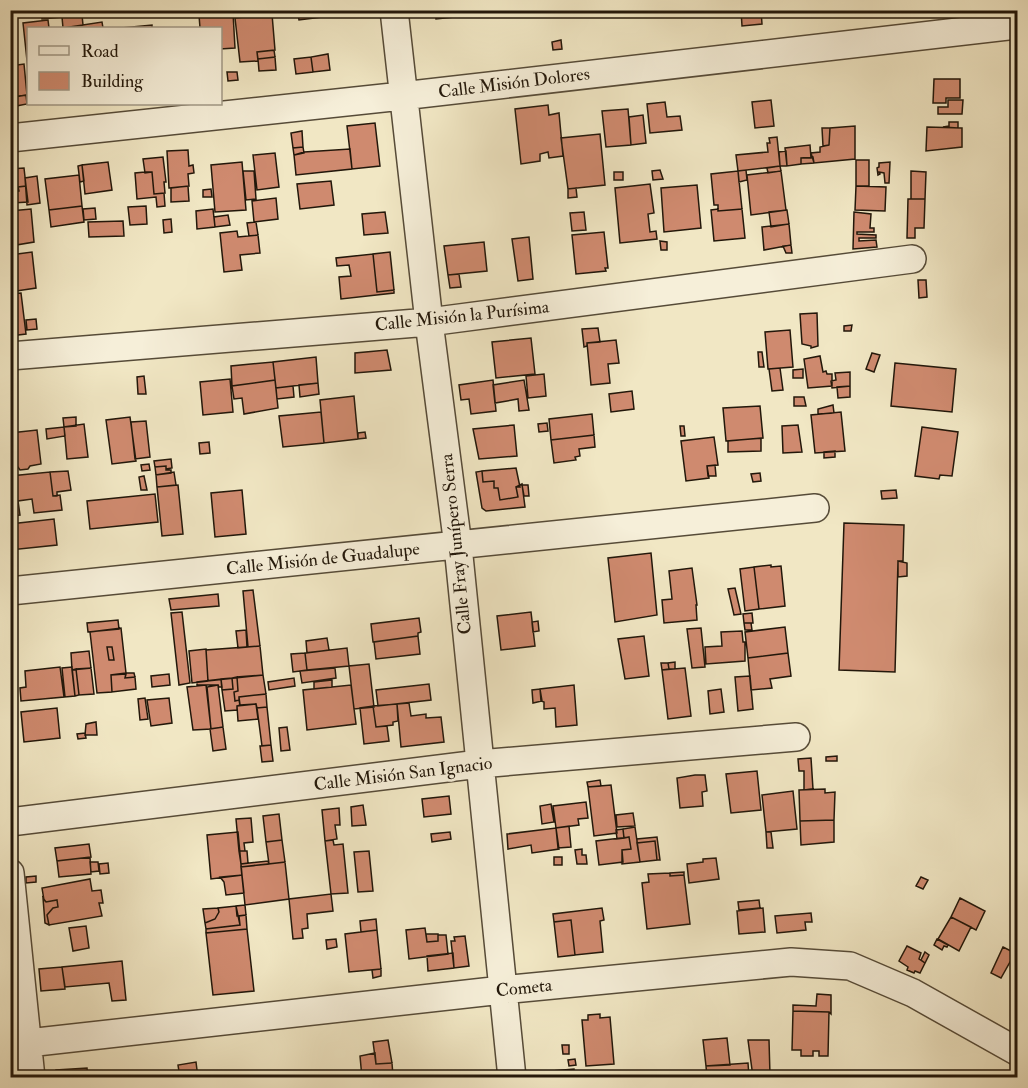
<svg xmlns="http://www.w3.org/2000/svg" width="1028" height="1088" font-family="'IM FELL Double Pica',serif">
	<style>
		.building { fill: #cf8a6f; stroke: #22170a; stroke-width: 1.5; fill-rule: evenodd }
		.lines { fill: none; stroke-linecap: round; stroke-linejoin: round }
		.street-casing { stroke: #564b38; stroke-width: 30 }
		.street { stroke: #f6efd9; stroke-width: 27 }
		.labels { text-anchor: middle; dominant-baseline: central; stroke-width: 5; stroke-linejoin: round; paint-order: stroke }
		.street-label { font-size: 18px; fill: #22170a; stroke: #f6efd9 }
	</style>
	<rect width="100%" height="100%" fill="#f1e7c4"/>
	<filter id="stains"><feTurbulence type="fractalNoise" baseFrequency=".00333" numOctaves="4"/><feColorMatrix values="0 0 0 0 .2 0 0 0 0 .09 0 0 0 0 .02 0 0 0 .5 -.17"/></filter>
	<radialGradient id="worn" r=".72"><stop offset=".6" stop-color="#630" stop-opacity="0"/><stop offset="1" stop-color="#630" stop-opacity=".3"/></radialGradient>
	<!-- building -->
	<path class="building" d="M41,10H62V17L42,19Z
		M62,10H69L70,16L62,17Z
		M69,10H105V12L70,16Z
		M201,10H212V14L202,15Z
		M220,10H235V12L220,14Z
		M297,10H346V14L299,20Z
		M435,10H483V14L436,19Z
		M741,10H761L762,24L742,26Z
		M233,13L235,48L220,49V28H200L199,15Z
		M272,14L275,50L257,52L258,61L240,62L235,18Z
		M82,15L83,25L63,28L62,17Z
		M48,20L49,28H28V70L23,23Z
		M102,22L103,28H63Z
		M152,25V28H121Z
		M561,40L562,49L553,50L552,42Z
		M274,50L275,57L258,59L257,52Z
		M328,54L330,70L313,72L311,57Z
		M275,57L276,70L259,71L258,59Z
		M311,57L313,72L296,74L294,59Z
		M24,64L27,95L10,97V66Z
		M227,72H237L238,80L228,81Z
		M934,79H960V98H946V103H933Z
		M26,95L27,104L16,106L15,97Z
		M771,100L774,126L755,128L752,102Z
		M948,100H963L962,114H938V107H948Z
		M665,102L667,117L680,116L682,130L650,133L647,104Z
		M548,105L549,115L559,113L563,156L549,158L548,152L540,154V161L521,164L515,109Z
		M628,109L631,145L606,147L602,111Z
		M643,115L646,143L631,145L629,117Z
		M949,122H958V128L943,127L949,126Z
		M375,123L380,166L352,169L347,126Z
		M855,126V159L814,163L811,153L820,152V147L829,145L830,128Z
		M927,127L962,128V147L926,151Z
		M822,128H830L829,145L823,146Z
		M302,131L303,147L293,148L291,133Z
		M600,134L605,185L568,189L561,138Z
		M777,137L780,166L738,171L736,155L768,152L767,143H770L769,138Z
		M810,145L811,158H801V164L787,166L785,148Z
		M303,147L304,153L294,155L293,148Z
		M350,149L352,169L296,175L294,155L304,152Z
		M188,150L189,166L193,165L194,173L188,174L189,186L169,188L167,151Z
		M786,151L787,166H780L779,152Z
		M275,153L279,187L257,190L253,155Z
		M163,157L166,182H164L165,193L154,194L152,172L145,173L143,159Z
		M813,157L814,163L801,164V158Z
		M856,160H869V186H856Z
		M108,162L112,190L85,194L82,165Z
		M242,162L246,210L215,212L211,165Z
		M890,162L889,183H885L884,173L879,172L880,174L878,175L877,168L879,167V163Z
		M82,165L84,181L80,182L78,166Z
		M780,166L781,171L768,173L767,168Z
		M24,168L26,186L18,187L19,191L15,192V187H10V169Z
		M660,170L663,179L653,180L652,171Z
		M746,170L747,180L739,182L738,171Z
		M243,171H254L256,199L246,200Z
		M738,171L742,209L718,211V205H714L711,174Z
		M781,171L786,210L751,215L747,175Z
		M911,171L926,172L925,199H911Z
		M145,172H152L154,194L164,193L165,206L157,207L156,197L137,199L135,173Z
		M614,172H623V180H614Z
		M79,175L82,206L49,210L45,179Z
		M37,176L40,203L27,205L25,178Z
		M331,181L334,205L300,209L297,184Z
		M650,184L654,213L648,214L650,232L656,231L657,239L620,243L615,188Z
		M697,185L701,228L664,232L661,188Z
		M26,186L28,202L12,203L11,193L19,191L18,187Z
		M188,186L189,201L171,202V188Z
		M856,186L886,187L885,211L855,210Z
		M576,188L577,197L568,198V189Z
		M211,189L212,197H203V190Z
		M276,198L278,219L254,222L252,201Z
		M908,199H925L924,228H915V238H907Z
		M82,206L84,222L51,227L49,210Z
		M146,206L147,224L130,225L128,207Z
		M95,208L96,219L84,220L83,209Z
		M31,209L34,242L10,246V211Z
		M213,209L215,227L197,229L196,211Z
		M718,209V211L742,209L745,238L714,241L711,210Z
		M787,210L789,224L771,227L769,212Z
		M385,212L388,233L364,235L362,214Z
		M584,212L586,230L572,231L570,213Z
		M854,212L871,214L870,228H874V232H857V234L876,235V238H859V241L876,240L877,247L853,249Z
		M228,215L230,225L215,227L214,217Z
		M171,219L172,232L164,233L163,220Z
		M123,221L124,236L89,237L88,222Z
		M256,222L258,235L249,236L247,223Z
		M789,224L791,245L764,250L762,227Z
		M237,231L238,237L258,235L260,253L240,255L242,270L224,272L220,233Z
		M604,232L608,268H605L606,271L576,274L572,235Z
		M529,237L533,279L518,281L512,239Z
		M660,241L667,242V250H661Z
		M484,242L487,271L448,275L444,246Z
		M791,245L792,253H786L783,246Z
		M32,252L36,288L10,292V255Z
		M390,252L394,290L377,292L373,254Z
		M373,254L377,292L394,290V293L341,299L339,277L351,276L349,265L337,266L336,258Z
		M459,274L461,287L450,288L448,275Z
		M918,280H926L927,297L919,298Z
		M21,293L26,334L10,336V294Z
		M817,313L818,346L811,348V346L802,344L800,314Z
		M36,319L37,329L27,330L26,320Z
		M852,325L851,331H844V326Z
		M598,328L600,342L587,343V346L584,347L582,329Z
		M790,330L793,367L768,369L765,332Z
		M531,338L535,374L496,378L492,342Z
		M616,340L619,363L608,364L610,383L591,385L587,343Z
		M387,350L391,370L355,373V353Z
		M758,352H762L764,367H759Z
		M872,353L880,355L874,372L866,369Z
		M820,356L823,372L826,371L827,374H832V386L808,388L804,359Z
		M316,357L318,383L276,388L273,362Z
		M273,362L275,380L232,386L231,366Z
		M895,363L956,369L952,412L891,406Z
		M780,368L783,390L772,391L769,369Z
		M803,369V378H793V370Z
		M850,372V386L832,388L831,381L836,380L835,373Z
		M544,374L546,396L528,398L526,376Z
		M144,376L146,394H138L137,377Z
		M230,379L233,412L203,415L200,382Z
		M275,380L278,408L244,414L242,398L234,399L232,386Z
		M493,380L496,411L471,414L469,399L461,400L459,385Z
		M524,380L529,410L519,411L518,399L495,403L493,385Z
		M318,383L319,394L300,397L299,385Z
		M293,386L294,397L277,399L276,388Z
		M850,386V397L838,398L837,387Z
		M632,391L634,409L611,412L609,394Z
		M354,396L358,439L324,443L320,400Z
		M794,397H804L806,406H794Z
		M833,405L834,413L818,414V409Z
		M760,406L763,438L726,441L723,408Z
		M321,412L324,443L283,447L279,416Z
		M841,412L845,451L815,453L811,415Z
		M592,414L594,435L551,440L549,419Z
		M76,417V426L64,427L63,418Z
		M130,417L136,461L112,464L106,420Z
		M146,421L150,457L135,459L131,422Z
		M547,423L548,431L539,432L538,424Z
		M84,424L88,457L67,459L64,427Z
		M514,425L517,456L479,459L473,429Z
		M798,425L802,452L783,453L782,426Z
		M680,426H684L685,436H681Z
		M64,427L65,436L47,439L46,429Z
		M922,427L958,432L952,476L940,475L939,479L915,476Z
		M37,430L41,464L30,466L28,469L20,470L18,467L10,468V433Z
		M365,432L366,438L358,439V433Z
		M594,435L595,447L579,449L580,456L575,457L576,460L554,463L551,440Z
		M714,437L718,465L707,466L709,478L686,481L681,441Z
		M761,438V451L728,452V441Z
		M209,442L210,453L200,454L199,443Z
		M835,451V457L824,458V452Z
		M171,459L172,468L166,469V466L155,467L154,461Z
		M149,464L150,470L142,471L141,465Z
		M715,465L716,476H708L707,466Z
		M166,466V470H171V473L156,475L155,467Z
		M516,468L520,487H516L518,497L500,500L498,488H494V481L483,482L482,471Z
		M68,471L71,490L57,492V496H53L50,472Z
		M482,471L483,482L494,481V488H498L500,500L518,497L516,487L522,484L525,507L486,511L482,508L476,472Z
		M50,472L53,496L60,495L62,510L34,513L32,499L18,501L20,515L10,516V476Z
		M174,472L176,485L157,487L156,475Z
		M760,473L761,481L753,482L751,474Z
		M144,476L147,490H141L139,477Z
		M178,485L183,534L162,536L157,487Z
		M522,485H528L529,496H524Z
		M242,490L246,534L215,537L211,493Z
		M896,490L897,498L882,499L881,491Z
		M155,494L158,522L90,529L87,501Z
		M54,519L57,545L10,550V524Z
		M844,523L904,525L903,561H898L895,672L839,670Z
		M651,553L657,615L615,622L608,558Z
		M898,561L907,563V576L898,577Z
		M771,565V567L781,566L785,606L759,609L754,567Z
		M754,567L759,609L745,611L740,569Z
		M692,568L697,605H696L697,620L664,623L662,600L672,599L669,571Z
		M735,588L741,614L734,615L728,589Z
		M253,590L260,646L248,647L243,591Z
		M218,594L219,606L171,610L169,599Z
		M182,612L190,683L179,685L171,613Z
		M531,612L535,646L501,650L497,616Z
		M752,613L753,623H744L743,614Z
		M419,618L421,632L418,633V636L373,642L371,624Z
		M118,620L119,629L88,632L87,623Z
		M538,621L539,631L533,632L532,622Z
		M744,623H751L752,630H745Z
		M785,627L788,653L748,658L745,632Z
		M121,628L126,673L111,675L112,692L97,693L90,632ZM107,647H112L114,660H109Z
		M701,628L705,667L692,668L687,629Z
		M246,630L247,647L238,648L236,631Z
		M742,631L743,642H745V661L706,664L705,647L722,646L721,632Z
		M418,636L420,654L376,659L374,642Z
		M644,636L649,676L625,679L618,639Z
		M327,638L329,650L307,653L306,641Z
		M260,646L263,675L208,681L206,650Z
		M107,647H112L114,660H109Z
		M347,648L349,666L307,670L305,653Z
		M206,649L208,681L192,683L189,651Z
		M89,651L91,668L72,670L71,653Z
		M305,653L307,670L293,672L291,654Z
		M788,653L791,676L770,679L772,688L751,690L748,658Z
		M675,662V669H669L668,663Z
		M661,663H668L669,669L662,670Z
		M369,664L374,707L354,709L349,666Z
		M60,667L64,697L21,701L20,688L26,687L25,671Z
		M72,667L75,696L65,697L62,668Z
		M91,668L94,694L79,695L76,669Z
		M335,668L336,678L302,683L300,671Z
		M685,668L691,716L668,719L662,670Z
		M76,669L79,695L75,696L72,670Z
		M126,673H134L135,677L125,678Z
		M126,674L125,678L135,677L136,689L112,692L111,675Z
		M169,674L170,685L152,687L151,676Z
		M263,675L266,694L239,697V700L235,701L234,692L238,691L237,677Z
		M750,676L753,709L738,711L735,677Z
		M237,677L238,691L234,692L235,701L239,700L240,705L237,706V710L225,711L222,690L233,689L232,678Z
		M232,678L233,689L222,690L221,679Z
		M294,678L295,686L269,690L268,682Z
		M221,679L222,687H219L218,685H197V682Z
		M332,680V687L314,689V682Z
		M429,684L431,700L378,706L376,690Z
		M206,685L211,729L193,730L187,687Z
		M218,685L223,727L211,729L207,687Z
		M351,685L356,724L307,730L303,690Z
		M574,685L577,725L556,727L555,708L544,709V702L541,701L540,689Z
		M540,689L542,701L533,703L532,690Z
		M721,689L724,712L710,714L708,691Z
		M266,694L267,707L257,708L256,704L240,705L239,697Z
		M145,698L148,719L140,720L138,699Z
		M169,698L172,723L151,726L147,700Z
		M409,703L411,716L426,714V718L441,717L444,742L401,747L397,704Z
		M256,704L258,719L238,721L237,706Z
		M397,704L398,721L393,722V725L376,727L373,706Z
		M373,706L376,727L387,726L389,741L364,744L360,708Z
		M267,707L271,745L262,746L257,708Z
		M57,708L60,738L24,742L21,712Z
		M96,722L97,735H85L86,724Z
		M223,727L226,749L213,751L210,729Z
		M287,727L290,750L281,751L279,728Z
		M85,733L86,738L78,739L77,734Z
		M271,745L273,761L262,762L260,746Z
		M837,756V761H826V757Z
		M811,758L813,789L804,790V771H799L798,759Z
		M757,771L761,810L731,813L726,774Z
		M695,775H705L707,791L702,792L703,806L680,808L677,778Z
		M600,780L601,786L588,787L587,782Z
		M611,785L617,833L594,836L588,787Z
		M825,789V793L835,792L834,820L800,821L799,790Z
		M793,791L797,829L766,832L762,795Z
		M449,796L451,814L424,817L422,799Z
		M586,802L588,818L578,819L579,825L556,828L553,806Z
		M551,804L554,822L542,824L540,806Z
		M363,805L366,825L352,826L351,807Z
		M339,808L340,825H335L337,839L325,841L322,810Z
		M633,813L635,826L617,827L616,815Z
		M279,814L282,840L266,842L263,816Z
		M251,818L253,842L244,843L245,851H239L236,819Z
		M834,820V842L801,845L800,821Z
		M569,826L571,847L558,848L556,828Z
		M635,827L640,862L622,864V850L631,849L629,837L624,838L623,829Z
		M556,828L559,849L532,853L531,845L508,849L507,834Z
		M623,829L624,838L617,839L616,830Z
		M238,832L242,875L211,879L207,835Z
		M450,832L451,839L432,842L431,834Z
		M766,832H771L773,848H767Z
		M629,837L631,849L622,850L623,862L599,865L596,841Z
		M657,837L660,860H657L655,841L637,843V839Z
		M282,840L285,862L269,864L266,842Z
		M333,840L334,845L343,844L348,893L331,894L325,841Z
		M655,841L657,860L640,862L637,843Z
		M89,844L91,857L57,861L55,848Z
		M582,849V855H586L587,864H577L575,850Z
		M239,851H247L248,863L241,864Z
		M369,851L373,891L358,892L354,852Z
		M90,857L91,874L59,877L57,861Z
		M554,857H562V865H554Z
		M716,858L719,879L689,883L687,864L703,862V859Z
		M268,861L269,864L241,867V864Z
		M90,862H98L99,871L91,872Z
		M285,862L289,899L245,905L241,867Z
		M108,863L109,873L100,874L99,864Z
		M684,872V875L670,876V873Z
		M670,873V876L684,875L690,924L647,929L642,883L649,882L648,874Z
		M242,875L244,893L226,895L224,882L220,877Z
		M36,876V882L26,883V877Z
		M921,877L928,880L923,889L916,886Z
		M90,879L92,891L101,890L103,903H99L102,916L49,925L47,915L53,908L58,907L57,900L46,902L44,900L42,888Z
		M331,894L333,911L307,914L308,928L302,929L303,938L293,939L289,899Z
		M43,898L46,902L57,900L58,907L53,908L47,915L49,925L45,923Z
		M960,898L985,911L976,930L951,917Z
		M759,900L760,908L739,910L738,902Z
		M245,905L246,915L237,916L236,906Z
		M236,906L240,925L206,929L205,923L215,919L219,912L218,908Z
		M218,908L219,912L215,919L205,923L203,909Z
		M602,908L604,920L600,921L603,952L575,955L571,920L554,922L553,914Z
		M763,908L765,932L739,934L737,911Z
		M811,913L812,922H805L806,930L777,933L775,916Z
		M246,915L247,929L206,933V929L240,925L239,916Z
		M951,917L971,927L959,951L938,939Z
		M376,919L377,930L361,932L360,921Z
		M571,920L575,955L558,957L554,922Z
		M86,926L89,948L73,951L69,928Z
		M425,928L427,942L438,941V935H446L448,954L409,959L406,930Z
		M247,929L254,991L213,995L206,933Z
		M377,930L381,969L349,972L345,934Z
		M426,934H438V941L427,942Z
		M465,936L469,966L454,968L451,941H455L454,937Z
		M336,939L337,947L327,949L326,940Z
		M937,939L948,945L947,947L944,946L942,950L934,945Z
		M907,946L921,953L919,959L925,963L920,973L915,971L914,973L907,970L908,967L899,961Z
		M1003,947L1015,953L1001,978L991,973Z
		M925,952L929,955L925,963L921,960Z
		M453,953L454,968L428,971L427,956Z
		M122,961L126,1000L112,1001L109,983L65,987L62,967Z
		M62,967L65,989L41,991L39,969Z
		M381,969V976L373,978L372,970Z
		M817,994L831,995V1014L829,1012L793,1011V1005L816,1006Z
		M793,1011L829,1012L828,1056H819V1051H813V1056H801V1050H792Z
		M600,1014V1018L610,1017L614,1064L586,1066L582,1020H588V1015Z
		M727,1038L730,1065L706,1066L703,1040Z
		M388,1040L392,1063L376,1064L373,1042Z
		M748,1040H769L770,1075L753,1077Z
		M562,1045H569V1054H563Z
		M375,1053L376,1064L392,1063L393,1076L362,1078L360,1056Z
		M575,1059L576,1065L569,1066L568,1060Z
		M196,1062L198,1078H180L178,1065Z
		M748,1063L749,1077L707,1078L706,1066Z
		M87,1068L88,1078H56V1070Z
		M574,1069L575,1078H553L552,1071Z
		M257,1072L258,1078H241L240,1074Z
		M240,1074L241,1078H228V1075Z"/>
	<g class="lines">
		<!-- street casing -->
		<g class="street-casing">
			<path id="street" d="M394,10L429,322L458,546L512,1078
				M10,138L402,96L1018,25
				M10,356L429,322L912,259
				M10,591L815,508
				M10,822L479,764L796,737
				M10,873L31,1078
				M10,1045L502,990L791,962L850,966L913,993L1018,1052"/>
		</g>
		<!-- street -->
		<use href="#street" class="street"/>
	</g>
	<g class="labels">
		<!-- street labels -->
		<g class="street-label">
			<text transform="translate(514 83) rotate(-7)">Calle Misión Dolores</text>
			<text transform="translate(462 316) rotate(-6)">Calle Misión la Purísima</text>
			<text transform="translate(456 544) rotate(-96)">Calle Fray Junípero Serra</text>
			<text transform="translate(323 559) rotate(-6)">Calle Misión de Guadalupe</text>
			<text transform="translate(403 774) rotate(-7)">Calle Misión San Ignacio</text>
			<text transform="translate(524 988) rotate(-6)">Cometa</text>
		</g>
	</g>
	<!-- margin -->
	<rect width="1028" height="1088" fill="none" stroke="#f1e7c4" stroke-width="36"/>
	<rect x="12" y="12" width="1004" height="1064" fill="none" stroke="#22170a" stroke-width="3"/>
	<rect x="18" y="18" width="992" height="1052" fill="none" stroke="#22170a" stroke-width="1.5"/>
	<!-- legend -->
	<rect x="27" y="27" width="195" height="78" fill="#f6efd9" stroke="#a19986" stroke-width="1.5"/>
	<rect x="39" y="46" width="30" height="9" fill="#f6efd9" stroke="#a19986" stroke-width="1.5"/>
	<text x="81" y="57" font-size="18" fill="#22170a">Road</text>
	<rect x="39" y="72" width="30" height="18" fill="#cf8a6f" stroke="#a19986" stroke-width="1.5"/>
	<text x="81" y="87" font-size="18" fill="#22170a">Building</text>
	<rect width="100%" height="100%" filter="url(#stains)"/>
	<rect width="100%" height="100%" fill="url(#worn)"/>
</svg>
